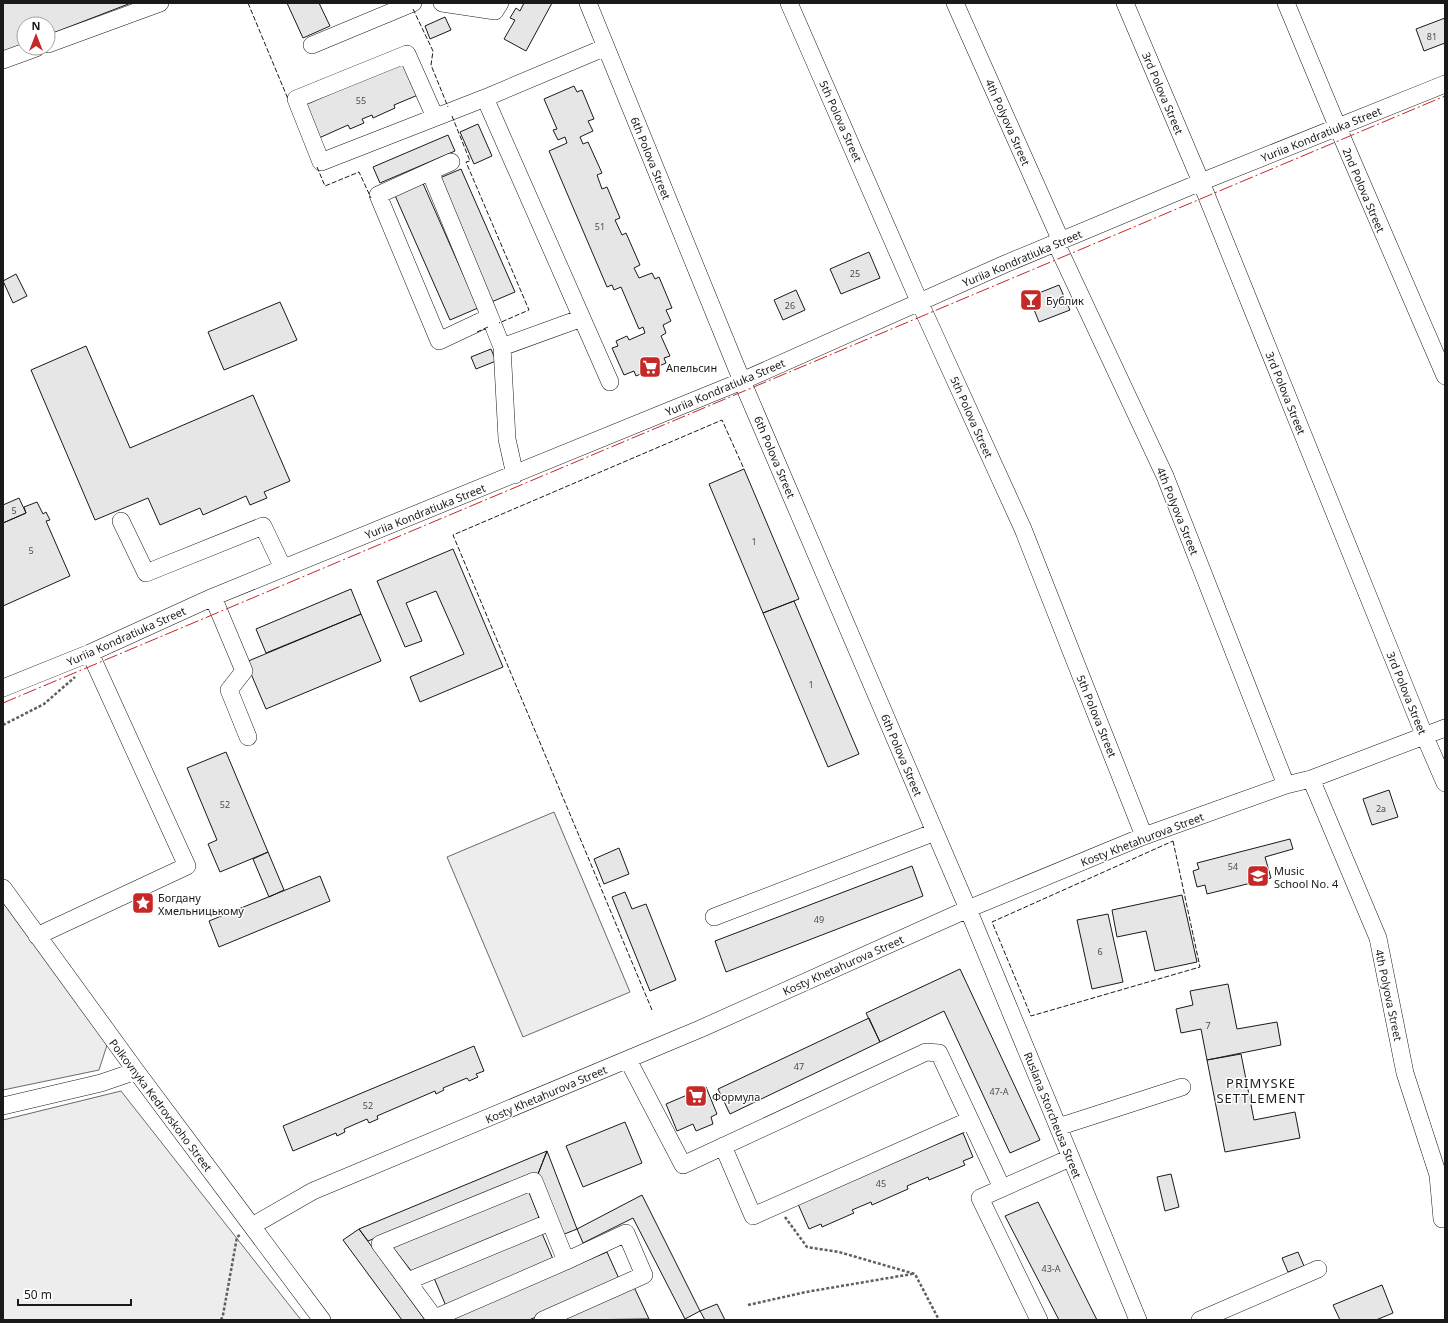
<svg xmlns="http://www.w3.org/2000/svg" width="1448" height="1323" font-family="'Noto Sans',sans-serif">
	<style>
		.built { fill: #ededed; stroke: #6a6a6a }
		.building { fill: #e6e6e6; stroke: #1a1a1a }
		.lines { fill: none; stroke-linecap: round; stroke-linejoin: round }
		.minor-casing { stroke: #1a1a1a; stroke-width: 18 }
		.path { stroke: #5f5f5f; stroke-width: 2.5; stroke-dasharray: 3 2; stroke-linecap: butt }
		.minor { stroke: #fff; stroke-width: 17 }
		.fence { stroke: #1a1a1a; stroke-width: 1; stroke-dasharray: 5 2; stroke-linecap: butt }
		.power { stroke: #c62828; stroke-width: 1; stroke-dasharray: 14 3 2 3; stroke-linecap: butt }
		.labels { text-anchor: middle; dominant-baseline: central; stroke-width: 3; stroke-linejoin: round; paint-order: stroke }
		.number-label { font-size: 9px; fill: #4d4d4d }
		.street-label { font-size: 11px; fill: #1a1a1a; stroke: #fff }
		.poi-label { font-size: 11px; fill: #1a1a1a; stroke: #fff; text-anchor: start }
		.quarter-label { font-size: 13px; letter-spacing: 1px; fill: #1a1a1a; stroke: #fff }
	</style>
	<rect width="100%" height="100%" fill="#fff"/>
	<!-- built -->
	<path class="built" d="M554,812L630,992L523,1037L447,857Z
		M3,902L108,1042L99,1070L3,1090Z
		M121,1091L301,1320H3V1120Z"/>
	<!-- building -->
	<path class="building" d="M3,3H131L48,35V24H24V44L3,52Z
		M287,3H319L330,26L303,38Z
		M524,3H552L526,51L504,39L515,20L510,18L516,8L520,11Z
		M445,17L451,30L430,39L425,26Z
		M1445,18V43L1424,51L1416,29Z
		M404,62L418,95L394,105L395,108L373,118L372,115L362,119L364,123L350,129L348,125L319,138L305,105Z
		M574,86L577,92L582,90L594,119L588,121L593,131L580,137L583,144L588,142L602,173L597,175L602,189L607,187L620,218L615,220L622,235L626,233L640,265L634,268L639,278L652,273L655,279L659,277L672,308L666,310L671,321L663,325L666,333L661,336L670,356L664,358L666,363L636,376L634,371L624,375L612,348L618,346L616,341L627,336L629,340L645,333L643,327L639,329L621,287L614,290L612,285L607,287L549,151L567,143L565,137L558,140L553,130L557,129L544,99Z
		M478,124L492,156L474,164L460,132Z
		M448,135L455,151L380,183L373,167Z
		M461,169L515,292L489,303L435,180Z
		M421,179L478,308L450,320L393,191Z
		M869,252L880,278L841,294L830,269Z
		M16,274L27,296L13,303L3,281Z
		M1059,285L1070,310L1039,322L1029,297Z
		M796,290L805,310L783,320L774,300Z
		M280,302L297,340L224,370L208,332Z
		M86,346L130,448L253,395L290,481L264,492L267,498L250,505L246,496L203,515L200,508L160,525L148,498L95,520L31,370Z
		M491,349L496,361L476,369L471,357Z
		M744,469L799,599L763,613L709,484Z
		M19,498L26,513L3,523V505Z
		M37,502L43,514L46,512L50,520L46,521L70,576L3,606V523L26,513L24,507Z
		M453,549L503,667L420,702L410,677L464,654L436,591L406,603L422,641L405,647L377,581Z
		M351,589L361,614L266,653L256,629Z
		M794,601L859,754L828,767L763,613Z
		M361,614L381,661L266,709L246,662Z
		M226,752L268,852L220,872L208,844L217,840L187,768Z
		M1389,790L1398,817L1372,825L1363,799Z
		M1290,839L1293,849L1265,857L1271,878L1207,894L1205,885L1197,887L1193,871L1199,869L1197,863Z
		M619,848L629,874L604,884L594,859Z
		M268,852L284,890L269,897L253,859Z
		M912,866L923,896L726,972L715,941Z
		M320,876L330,901L219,947L209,921Z
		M625,892L632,909L646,904L676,980L650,991L612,897Z
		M1182,895L1197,962L1155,971L1146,931L1117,937L1112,910Z
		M1108,914L1123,982L1092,989L1077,920Z
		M960,969L1040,1140L1010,1153L944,1011L880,1042L866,1013Z
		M1228,984L1237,1029L1277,1022L1281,1045L1207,1060L1201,1029L1181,1033L1176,1009L1193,1005L1190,991Z
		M869,1018L880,1042L730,1114L718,1089Z
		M474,1046L484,1071L476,1074L478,1077L469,1081L467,1078L443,1088L444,1090L436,1094L435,1091L377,1116L378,1119L369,1123L367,1119L344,1129L345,1132L337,1136L336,1133L293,1151L283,1126Z
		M1241,1054L1254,1120L1295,1112L1300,1138L1225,1152L1207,1060Z
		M706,1087L717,1114L711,1117L713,1124L696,1131L693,1124L677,1131L666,1104Z
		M625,1122L642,1163L583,1187L566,1146Z
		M963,1133L973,1157L963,1161L965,1165L929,1180L928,1177L907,1186L908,1189L872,1205L871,1202L852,1210L854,1213L822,1227L821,1224L809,1229L798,1204Z
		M547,1151L538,1174L368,1241L359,1229Z
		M547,1151L577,1229L562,1235L538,1174Z
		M1171,1174L1179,1207L1165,1211L1157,1177Z
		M528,1190L540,1220L412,1272L391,1245Z
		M642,1195L700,1311L685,1319L633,1218L583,1243L577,1229Z
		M1038,1202L1097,1320H1059L1005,1216Z
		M359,1229L425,1320H402L343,1240Z
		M541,1231L553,1259L446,1306L434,1278Z
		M607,1252L620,1281L529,1320H453L452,1318Z
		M1298,1252L1304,1266L1288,1272L1282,1258Z
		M1382,1285L1393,1313L1376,1320H1340L1333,1305Z
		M634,1287L649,1319L563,1320Z
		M717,1304L725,1320H705L700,1311Z"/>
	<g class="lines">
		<!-- minor casing -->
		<g class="minor-casing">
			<path id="minor" d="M442,3L495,11L500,3
				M588,3L742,381L968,909L1138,1320
				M789,3L919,301L1023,529L1144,836
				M955,3L1061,241
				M1125,3L1201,182L1425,737L1445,783
				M1286,3L1338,128L1445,376
				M48,44L160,3
				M312,45L413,3
				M606,47L485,98L610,382
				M3,60L36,48
				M435,117L407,54L296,99L321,162L485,98
				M451,162L378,195L439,341L490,317L502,347
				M430,172L490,317
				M1056,243L1165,476L1286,785
				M515,475L507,439L502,347L582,318
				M121,521L146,573L263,526L283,568
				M213,597L244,671L229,690L248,737
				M3,688L90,653L213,597L742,381L1005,264L1201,182L1445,84
				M1311,779L1378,938L1405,1073L1438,1175L1442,1219
				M3,888L136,1071L322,1320
				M714,917L935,832
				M37,936L187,866L90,653
				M628,1060L683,1165L926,1052L939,1053L1002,1188
				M3,1106L101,1083L136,1071
				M1058,1127L1182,1087
				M723,1146L753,1216L970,1120
				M252,1226L313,1191L700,1029L968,909L1144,836L1286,785L1311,779L1445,728
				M408,1281L550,1222
				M435,1318L566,1261L534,1181L380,1244L436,1320
				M543,1320L644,1275L626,1233L566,1261
				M1039,1320L980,1198L1070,1158
				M1200,1320L1318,1269"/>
		</g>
		<!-- path -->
		<path class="path" d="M3,725L44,704L75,677
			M785,1217L807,1247L839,1252L915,1274L939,1320
			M748,1305L806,1292L912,1274
			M221,1320L223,1315L237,1237L240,1235"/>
		<!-- minor -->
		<use href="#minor" class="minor"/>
		<!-- fence -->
		<path class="fence" d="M248,3L288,99
			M413,9L433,51L431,65L448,107
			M452,116L470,161L466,162L529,310L499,323
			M317,167L325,186L359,172L371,198
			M477,332L488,327
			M1173,841L1200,967L1031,1016L992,922Z
			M652,1010L453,535L722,420L744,469"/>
		<!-- power -->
		<path class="power" d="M3,703L1445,96"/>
	</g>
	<!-- icons -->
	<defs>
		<g id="bar-square" transform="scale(1.15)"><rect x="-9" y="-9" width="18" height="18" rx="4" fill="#c62828" stroke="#fff"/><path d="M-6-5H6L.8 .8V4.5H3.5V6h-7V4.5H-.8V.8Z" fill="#fff"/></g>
		<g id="supermarket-square" transform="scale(1.15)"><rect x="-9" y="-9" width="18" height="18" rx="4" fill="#c62828" stroke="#fff"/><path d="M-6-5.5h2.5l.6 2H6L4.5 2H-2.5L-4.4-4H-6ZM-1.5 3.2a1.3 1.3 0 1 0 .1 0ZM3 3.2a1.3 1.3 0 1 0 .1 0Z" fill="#fff"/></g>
		<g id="school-square" transform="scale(1.15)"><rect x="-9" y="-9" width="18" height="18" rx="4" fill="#c62828" stroke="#fff"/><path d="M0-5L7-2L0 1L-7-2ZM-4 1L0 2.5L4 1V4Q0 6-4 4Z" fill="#fff"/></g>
		<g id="sight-square" transform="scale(1.15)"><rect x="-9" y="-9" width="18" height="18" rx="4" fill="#c62828" stroke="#fff"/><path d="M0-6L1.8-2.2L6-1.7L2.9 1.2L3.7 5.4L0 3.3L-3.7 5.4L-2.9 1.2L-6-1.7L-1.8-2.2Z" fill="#fff"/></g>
	</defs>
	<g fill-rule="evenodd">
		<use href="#bar-square" x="1031" y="300"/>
		<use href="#supermarket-square" x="650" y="367"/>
		<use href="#school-square" x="1258" y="876"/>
		<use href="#sight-square" x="143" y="903"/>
		<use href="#supermarket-square" x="696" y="1096"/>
	</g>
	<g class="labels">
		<!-- number labels -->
		<g class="number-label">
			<text x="1432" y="36">81</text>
			<text x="361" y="100">55</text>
			<text x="600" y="226">51</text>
			<text x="855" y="273">25</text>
			<text x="790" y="305">26</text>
			<text x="14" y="510">5</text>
			<text x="754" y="541">1</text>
			<text x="31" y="550">5</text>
			<text x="811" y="684">1</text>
			<text x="225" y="804">52</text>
			<text x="1381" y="808">2а</text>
			<text x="1233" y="866">54</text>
			<text x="819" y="919">49</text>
			<text x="1100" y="951">6</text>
			<text x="1208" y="1025">7</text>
			<text x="799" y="1066">47</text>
			<text x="999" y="1091">47-А</text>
			<text x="368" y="1105">52</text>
			<text x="881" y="1183">45</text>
			<text x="1051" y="1268">43-А</text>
		</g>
		<!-- street labels -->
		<g class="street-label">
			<text transform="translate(1163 93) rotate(67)">3rd Polova Street</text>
			<text transform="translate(841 121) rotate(66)">5th Polova Street</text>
			<text transform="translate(1008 122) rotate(66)">4th Polyova Street</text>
			<text transform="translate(1321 134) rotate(-22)">Yuriia Kondratiuka Street</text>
			<text transform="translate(651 158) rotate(68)">6th Polova Street</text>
			<text transform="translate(1364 190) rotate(67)">2nd Polova Street</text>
			<text transform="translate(1022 258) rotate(-23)">Yuriia Kondratiuka Street</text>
			<text transform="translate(725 387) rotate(-23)">Yuriia Kondratiuka Street</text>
			<text transform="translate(1286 393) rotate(68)">3rd Polova Street</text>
			<text transform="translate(972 417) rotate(66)">5th Polova Street</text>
			<text transform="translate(775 457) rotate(67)">6th Polova Street</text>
			<text transform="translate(425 511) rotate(-22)">Yuriia Kondratiuka Street</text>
			<text transform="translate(1178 511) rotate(68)">4th Polyova Street</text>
			<text transform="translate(126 636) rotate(-24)">Yuriia Kondratiuka Street</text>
			<text transform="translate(1407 693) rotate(68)">3rd Polova Street</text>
			<text transform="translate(1097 716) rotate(68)">5th Polova Street</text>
			<text transform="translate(902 755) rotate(67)">6th Polova Street</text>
			<text transform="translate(1142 839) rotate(-21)">Kosty Khetahurova Street</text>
			<text transform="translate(843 965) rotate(-24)">Kosty Khetahurova Street</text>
			<text transform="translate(1389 995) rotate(78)">4th Polyova Street</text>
			<text transform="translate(546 1094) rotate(-23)">Kosty Khetahurova Street</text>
			<text transform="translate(161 1105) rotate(53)">Polkovnyka Kedrovskoho Street</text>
			<text transform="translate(1053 1115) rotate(68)">Ruslana Storcheusa Street</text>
		</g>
		<!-- poi labels -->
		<g class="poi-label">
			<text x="1046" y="300">Бублик</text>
			<text x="666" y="367">Апельсин</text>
			<text x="1274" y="870">Music<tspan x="1274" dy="13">School No. 4</tspan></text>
			<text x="158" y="897">Богдану<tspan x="158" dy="13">Хмельницькому</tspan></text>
			<text x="712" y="1096">Формула</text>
		</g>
		<!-- quarter labels -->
		<g class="quarter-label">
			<text x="1261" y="1083">PRIMYSKE<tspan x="1261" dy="15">SETTLEMENT</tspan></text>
		</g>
	</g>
	<!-- border -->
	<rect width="1448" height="1323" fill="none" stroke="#1a1a1a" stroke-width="8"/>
	<!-- north arrow -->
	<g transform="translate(36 36)"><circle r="19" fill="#ffffff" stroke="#a3a3a3"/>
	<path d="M0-3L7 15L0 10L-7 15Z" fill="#c62828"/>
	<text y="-6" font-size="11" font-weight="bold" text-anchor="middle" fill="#1a1a1a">N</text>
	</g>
	<!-- scale -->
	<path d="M18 1299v6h113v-6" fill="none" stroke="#1a1a1a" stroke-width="2"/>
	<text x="24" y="1299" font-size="12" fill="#1a1a1a" stroke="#ffffff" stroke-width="3" paint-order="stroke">50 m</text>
</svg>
